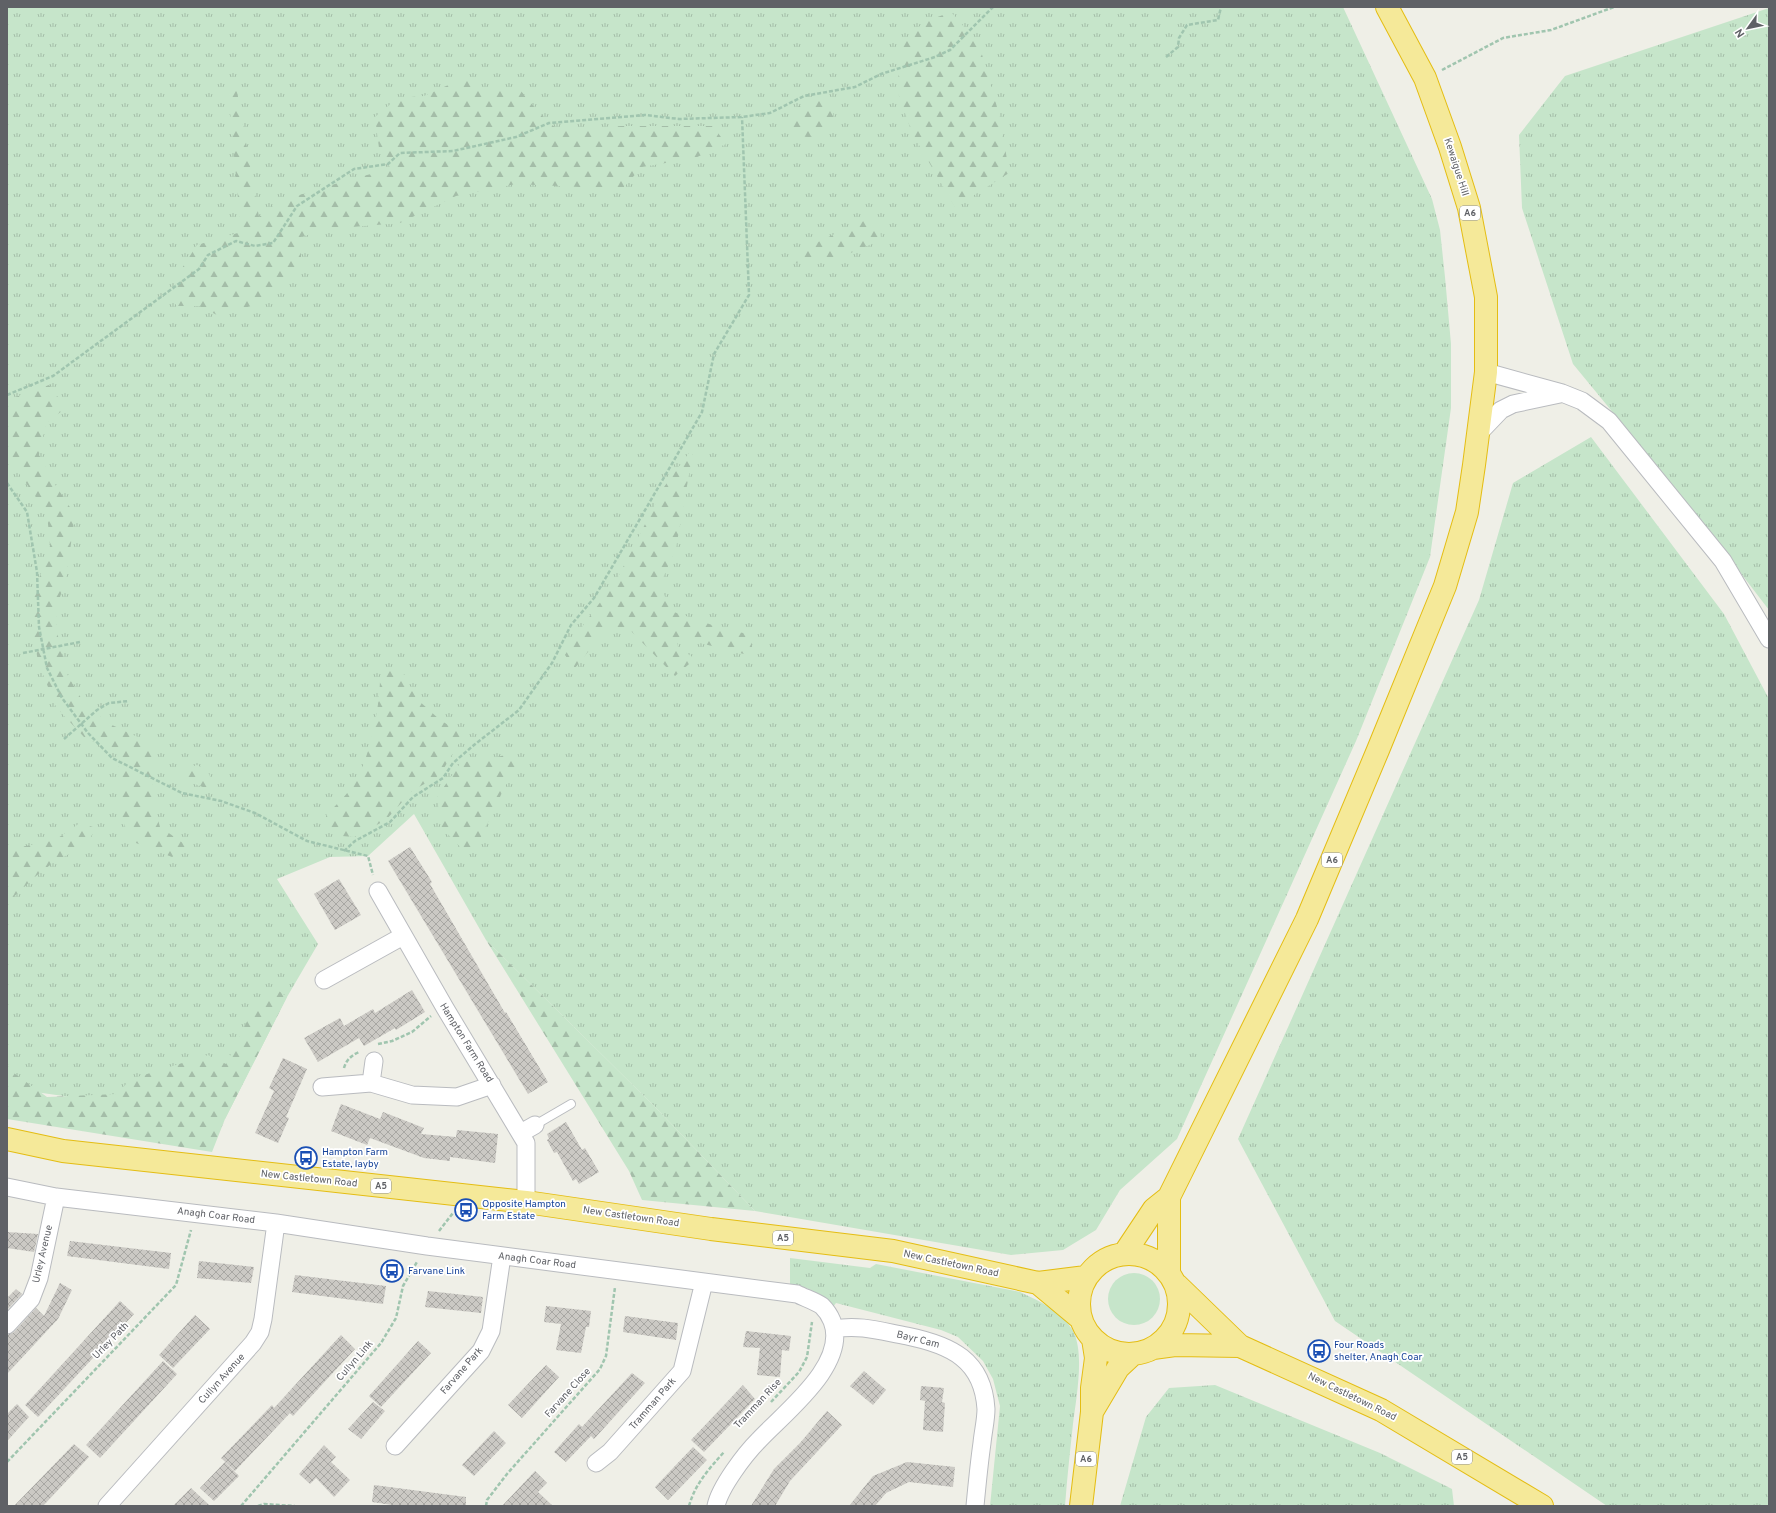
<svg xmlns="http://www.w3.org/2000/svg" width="1776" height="1513" font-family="Overpass,sans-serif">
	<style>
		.grass { fill: url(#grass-tufts) }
		.forest { fill: url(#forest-firs) }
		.green { fill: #c6e5ca }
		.building { fill: url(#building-cross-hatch) }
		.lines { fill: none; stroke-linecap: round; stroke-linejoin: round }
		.lane-casing { stroke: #b9bbbf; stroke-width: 10 }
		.street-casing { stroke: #b9bbbf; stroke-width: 19 }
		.highway-casing { stroke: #e4bd13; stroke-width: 24 }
		.path { stroke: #a0c5af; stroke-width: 2.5; stroke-dasharray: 4 2; stroke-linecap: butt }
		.lane { stroke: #fff; stroke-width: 8 }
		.street { stroke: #fff; stroke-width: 17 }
		.highway { stroke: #f5e999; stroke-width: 22 }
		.labels { text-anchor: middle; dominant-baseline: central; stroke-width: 3.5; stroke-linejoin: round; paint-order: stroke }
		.shield { fill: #fff; stroke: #8f9094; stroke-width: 1 }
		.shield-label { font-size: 9px; font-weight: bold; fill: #5f6166 }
		.street-label { font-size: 10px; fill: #5f6166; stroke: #fff }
		.transit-label { font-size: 10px; fill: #164399; stroke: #fff; text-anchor: start }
	</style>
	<defs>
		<pattern id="grass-tufts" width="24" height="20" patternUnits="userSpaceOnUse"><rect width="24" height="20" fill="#c6e5ca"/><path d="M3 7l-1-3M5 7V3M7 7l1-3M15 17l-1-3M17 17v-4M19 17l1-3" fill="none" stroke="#a4bda8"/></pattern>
		<pattern id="forest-firs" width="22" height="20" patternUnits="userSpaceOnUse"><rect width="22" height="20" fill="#c6e5ca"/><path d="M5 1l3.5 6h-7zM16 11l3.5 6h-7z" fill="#a4bda8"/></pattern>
		<pattern id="building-cross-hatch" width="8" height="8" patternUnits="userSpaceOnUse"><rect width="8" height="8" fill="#cbc9c4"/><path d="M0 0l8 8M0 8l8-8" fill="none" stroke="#a8a7a3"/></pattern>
	</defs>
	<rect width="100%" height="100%" fill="#efefe7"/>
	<!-- grass -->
	<path class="grass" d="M7,7H1343L1432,199L1440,230L1445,277L1451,344V408L1430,557L1356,741L1177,1139L1120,1190L1096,1230L1063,1250L1011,1255L755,1211L655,1107L486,940L414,814L368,856L330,857L277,879L318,944L287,997L225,1119L7,1088Z
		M1769,8V610L1680,494L1573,364L1522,208L1519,135L1565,76Z
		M1591,437L1724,614L1769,699V1506H1607L1335,1321L1238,1139L1479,600L1513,483Z
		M790,1258L870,1268L876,1264L1020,1292C1039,1301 1062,1311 1073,1331C1085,1353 1076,1399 1073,1424C1070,1451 1067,1479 1065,1506H990L1000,1406L993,1379L983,1361L958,1337L941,1330L836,1303L833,1307C818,1292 811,1288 790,1284Z
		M1215,1385L1380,1453L1452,1489L1454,1506H1120L1146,1417L1169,1388Z"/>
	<!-- forest -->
	<path class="forest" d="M951,12L979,44L1001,121L1009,173L955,207L912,133L897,90L902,44L924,22Z
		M466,77L484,90L521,91L539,113L558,130L621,126H713L726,144L695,158L642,167L622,189L516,184L456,196L400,223L328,229L301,237V271L266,302L217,315L199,306H176L175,279L197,245L241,232L228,89L236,85L259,217L277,202L351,179L391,169L379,148L375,117L398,98L424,96Z
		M823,100L833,106V119L825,135L809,137L792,136L789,124L791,110L806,103Z
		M872,217L880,226L881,240L839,258L806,260L786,266L811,245Z
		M49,385L66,408L46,423L39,455L56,486L75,515L66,579L56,609L57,632L67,674L85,705L112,725L155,745L152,798L160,827L189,847L172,857L136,843L127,831L119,811L121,787L117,754L84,737L56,707L38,662L31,618L33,598L50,546L47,513L7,456V400Z
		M694,446L676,548L660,585L671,611L721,628L752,635V656L676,637L678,647L695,659L675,676L631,631L608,627L575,668L565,655L584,624L616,581L664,487Z
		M390,670L403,673L417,699L440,720L460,732V741L440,775L412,791L386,820L354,837L342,836L327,826L326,815C336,805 346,796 353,785C370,760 379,710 380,681Z
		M505,755H515V769L507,782L476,848L462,849L441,827L437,797L461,762L486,760Z
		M197,765L207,770L214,785L208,789L187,781L177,779C182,770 188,768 197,765Z
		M80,823L96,828L86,845L54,862L36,876L7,903V859L16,848L55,840Z
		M486,940L655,1107L755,1211L642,1200L629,1171Z
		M279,991L287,997L225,1119L212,1152L7,1119V1061L11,1071L47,1097L117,1094L131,1079L208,1055L226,1064L257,1001Z"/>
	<!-- green -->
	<path class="green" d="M1108 1299a26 26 0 1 1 52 0a26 26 0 1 1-52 0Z"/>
	<!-- building -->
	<path class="building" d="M410,847L432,882L430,884L505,1013L506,1012L548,1082L528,1094L388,861Z
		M339,879L361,915L335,930L314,894Z
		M412,990L425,1012L396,1030L395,1028L364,1046L359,1038L318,1062L304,1038L340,1018L344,1026L373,1009L375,1013Z
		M283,1058L307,1069L286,1117L289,1118L278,1143L255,1133L274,1091L269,1088Z
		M341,1104L380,1119L383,1112L424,1128L421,1134L456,1137L457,1130L498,1134L495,1163L450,1157V1161L424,1158L370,1138L367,1145L331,1131Z
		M566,1122L582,1150L585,1148L599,1172L579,1184L576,1179L573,1181L557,1152L554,1153L547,1140L549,1139L547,1134Z
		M7,1232L38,1234L34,1252L7,1248Z
		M70,1241L171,1253L169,1269L67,1256Z
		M199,1261L254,1267L251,1283L197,1278Z
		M295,1275L386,1286L383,1304L292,1292Z
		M60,1283L72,1290L58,1319L7,1374V1335L14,1332L36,1308L44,1316Z
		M16,1289L22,1294L7,1310V1298Z
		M428,1291L483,1297L481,1313L425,1307Z
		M120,1301L134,1314L38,1417L25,1405Z
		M546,1306L591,1311L589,1327H586L581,1353L556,1350L561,1324L544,1322Z
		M195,1315L210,1329L173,1368L159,1355Z
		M625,1316L678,1323L676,1340L623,1332Z
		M746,1331L791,1336L789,1351L782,1350L780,1377L757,1375L760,1348L743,1347Z
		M341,1335L355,1349L293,1416L290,1413L235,1471L221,1458L272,1405L274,1408Z
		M418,1341L431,1353L381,1407L369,1396Z
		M163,1361L177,1374L100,1458L86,1445Z
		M546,1365L559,1377L522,1418L508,1405Z
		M864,1371L886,1390L873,1405L850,1386Z
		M632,1373L645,1383L594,1439L591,1436L566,1462L554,1452L579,1424L582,1427Z
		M743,1385L755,1399L704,1452L691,1440Z
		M921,1386L944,1388L942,1402L945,1403L943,1432L923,1430L925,1401L920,1400Z
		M373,1402L385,1411L361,1439L348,1429Z
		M17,1404L29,1417L7,1441V1414Z
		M827,1411L842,1425L790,1481L775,1506H751L774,1469L800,1443Z
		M494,1431L506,1443L474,1476L462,1465Z
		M74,1444L89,1457L43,1506H14Z
		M324,1445L336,1457L331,1462L350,1480L334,1497L316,1478L310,1484L299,1474Z
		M693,1447L707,1460L668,1500L655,1487Z
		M225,1462L239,1476L214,1501L200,1488Z
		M907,1462L955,1467L953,1487L909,1482L886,1493L875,1506H849L873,1476Z
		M535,1471L547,1483L538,1492L553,1506H502Z
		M374,1485L466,1497V1506H399L372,1502Z
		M191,1488L210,1506H173Z"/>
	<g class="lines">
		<!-- lane casing -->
		<g class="lane-casing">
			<path id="lane" d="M535,1125L571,1104"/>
		</g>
		<!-- street casing -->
		<g class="street-casing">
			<path id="street" d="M1486,372L1562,393L1582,401L1609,421L1723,561L1769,639
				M1479,433L1501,410L1513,404L1560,394
				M378,891L445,1008L526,1143V1202
				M324,980L403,936
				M371,1083L374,1061
				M322,1087L371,1083L412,1095L457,1097L492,1085
				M521,1133L535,1125
				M7,1187L56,1197L276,1223L427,1246L797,1294C805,1298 815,1301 822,1306C826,1310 830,1316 832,1321C849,1364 785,1412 759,1440C745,1454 720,1487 716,1506
				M7,1325L31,1299L39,1278L56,1197
				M835,1329C859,1324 884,1332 907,1336C951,1345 983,1360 986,1409C986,1420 983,1432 982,1443C979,1464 977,1485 975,1506
				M395,1446L481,1351L491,1331L502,1256
				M596,1463L610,1452L682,1371L704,1282
				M107,1506L253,1343L260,1332L263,1319L276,1223"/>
		</g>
		<!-- highway casing -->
		<g class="highway-casing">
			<path id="highway" d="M7,1139L63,1151L526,1202L711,1229L893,1251L1038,1283L1086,1277
				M1079 1304a50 50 0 1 1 100 0a50 50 0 1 1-100 0Z
				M1124,1254L1154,1209L1169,1197L1307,919L1378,750L1445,586L1467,512L1474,465L1486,372V297L1469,208L1450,147L1425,78L1387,7
				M1169,1272V1197
				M1038,1283L1080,1318
				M1177,1285L1240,1346L1381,1410L1542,1506
				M1153,1348L1175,1345L1240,1346
				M1093,1410L1118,1368L1133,1354
				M1081,1506L1092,1412V1388L1096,1358L1093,1339"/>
		</g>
		<!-- path -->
		<path class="path" d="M1166,57L1178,47L1179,38L1187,25L1218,20L1221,7
			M1442,70L1503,38L1551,30L1614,7
			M7,395L53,376L199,269L208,255L236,241L255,246L273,243L297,206L354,169L388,164L400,153L453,151L516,137L549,123L645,115L679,119L742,117L770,113L804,96L855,87L881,74L935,57L950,50L993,7
			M7,483L27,512L37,572L39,627L47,668L62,698L88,733L112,758L182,793L221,801L255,813L307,841L368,856L373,875
			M23,653L80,642
			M64,739L97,710L109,703L129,701
			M344,851L355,841L390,822L413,797L443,778L453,763L474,745L519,710L552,663L571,625L594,598L702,412L714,354L749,295L742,117
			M378,1044L392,1041L412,1032L431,1016
			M344,1068C346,1060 352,1055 359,1052
			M439,1231L453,1213
			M771,1402L799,1372L807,1357L812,1322
			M7,1462L176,1285L191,1230
			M241,1506L381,1343L396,1318L403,1286L417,1262
			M258,1506L264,1504L295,1506
			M486,1506L487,1500L507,1474L600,1369L606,1356L615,1287
			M689,1506C695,1484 709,1469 724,1452"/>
		<!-- lane -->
		<use href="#lane" class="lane"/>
		<!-- street -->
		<use href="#street" class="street"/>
		<!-- highway -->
		<use href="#highway" class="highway"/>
	</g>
	<!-- icons -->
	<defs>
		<g id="bus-ring" transform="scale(1.15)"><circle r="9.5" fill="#fff" stroke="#1a4fb4" stroke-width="1.5"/><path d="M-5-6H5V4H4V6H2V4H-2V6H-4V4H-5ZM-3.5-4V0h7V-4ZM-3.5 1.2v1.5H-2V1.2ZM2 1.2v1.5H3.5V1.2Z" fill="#1a4fb4"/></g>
	</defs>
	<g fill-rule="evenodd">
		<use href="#bus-ring" x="306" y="1158"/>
		<use href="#bus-ring" x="466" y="1210"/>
		<use href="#bus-ring" x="392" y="1271"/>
		<use href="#bus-ring" x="1319" y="1351"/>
	</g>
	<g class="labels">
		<!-- shield labels -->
		<g class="shield">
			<rect x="1460" y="206" width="20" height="14" rx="3"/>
			<rect x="1322" y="853" width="20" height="14" rx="3"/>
			<rect x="371" y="1179" width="20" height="14" rx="3"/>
			<rect x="773" y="1231" width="20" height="14" rx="3"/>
			<rect x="1452" y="1450" width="20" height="14" rx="3"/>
			<rect x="1076" y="1452" width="20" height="14" rx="3"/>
		</g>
		<g class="shield-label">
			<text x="1470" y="213">A6</text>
			<text x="1332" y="860">A6</text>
			<text x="381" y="1186">A5</text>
			<text x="783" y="1238">A5</text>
			<text x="1462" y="1457">A5</text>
			<text x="1086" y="1459">A6</text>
		</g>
		<!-- street labels -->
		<g class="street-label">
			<text transform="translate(1456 167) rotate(72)">Kewaigue Hill</text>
			<text transform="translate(466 1043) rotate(58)">Hampton Farm Road</text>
			<text transform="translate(309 1179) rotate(6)">New Castletown Road</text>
			<text transform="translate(216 1216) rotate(7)">Anagh Coar Road</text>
			<text transform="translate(631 1217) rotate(8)">New Castletown Road</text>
			<text transform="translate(43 1254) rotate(-77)">Urley Avenue</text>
			<text transform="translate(537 1261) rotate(7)">Anagh Coar Road</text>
			<text transform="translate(951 1264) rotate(12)">New Castletown Road</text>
			<text transform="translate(918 1340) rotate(14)">Bayr Cam</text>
			<text transform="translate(111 1341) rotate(-46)">Urley Path</text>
			<text transform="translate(355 1361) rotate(-49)">Cullyn Link</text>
			<text transform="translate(462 1371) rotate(-49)">Farvane Park</text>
			<text transform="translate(222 1379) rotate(-48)">Cullyn Avenue</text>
			<text transform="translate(568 1393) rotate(-48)">Farvane Close</text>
			<text transform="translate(1352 1397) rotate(26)">New Castletown Road</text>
			<text transform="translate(653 1404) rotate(-49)">Tramman Park</text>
			<text transform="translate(758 1404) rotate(-47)">Tramman Rise</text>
		</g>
		<!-- transit labels -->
		<g class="transit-label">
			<text x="322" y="1152">Hampton Farm<tspan x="322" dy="12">Estate, layby</tspan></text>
			<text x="482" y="1204">Opposite Hampton<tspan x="482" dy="12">Farm Estate</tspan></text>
			<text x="408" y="1271">Farvane Link</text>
			<text x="1334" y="1345">Four Roads<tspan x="1334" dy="12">shelter, Anagh Coar</tspan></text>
		</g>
	</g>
	<!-- border -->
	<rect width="1776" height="1513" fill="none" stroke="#5f6166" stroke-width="16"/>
	<!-- north arrow -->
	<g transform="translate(1748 28) rotate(237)" stroke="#ffffff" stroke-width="3" paint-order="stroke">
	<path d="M0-3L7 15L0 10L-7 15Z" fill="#5f6166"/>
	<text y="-6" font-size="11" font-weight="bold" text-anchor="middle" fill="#5f6166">N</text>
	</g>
</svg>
